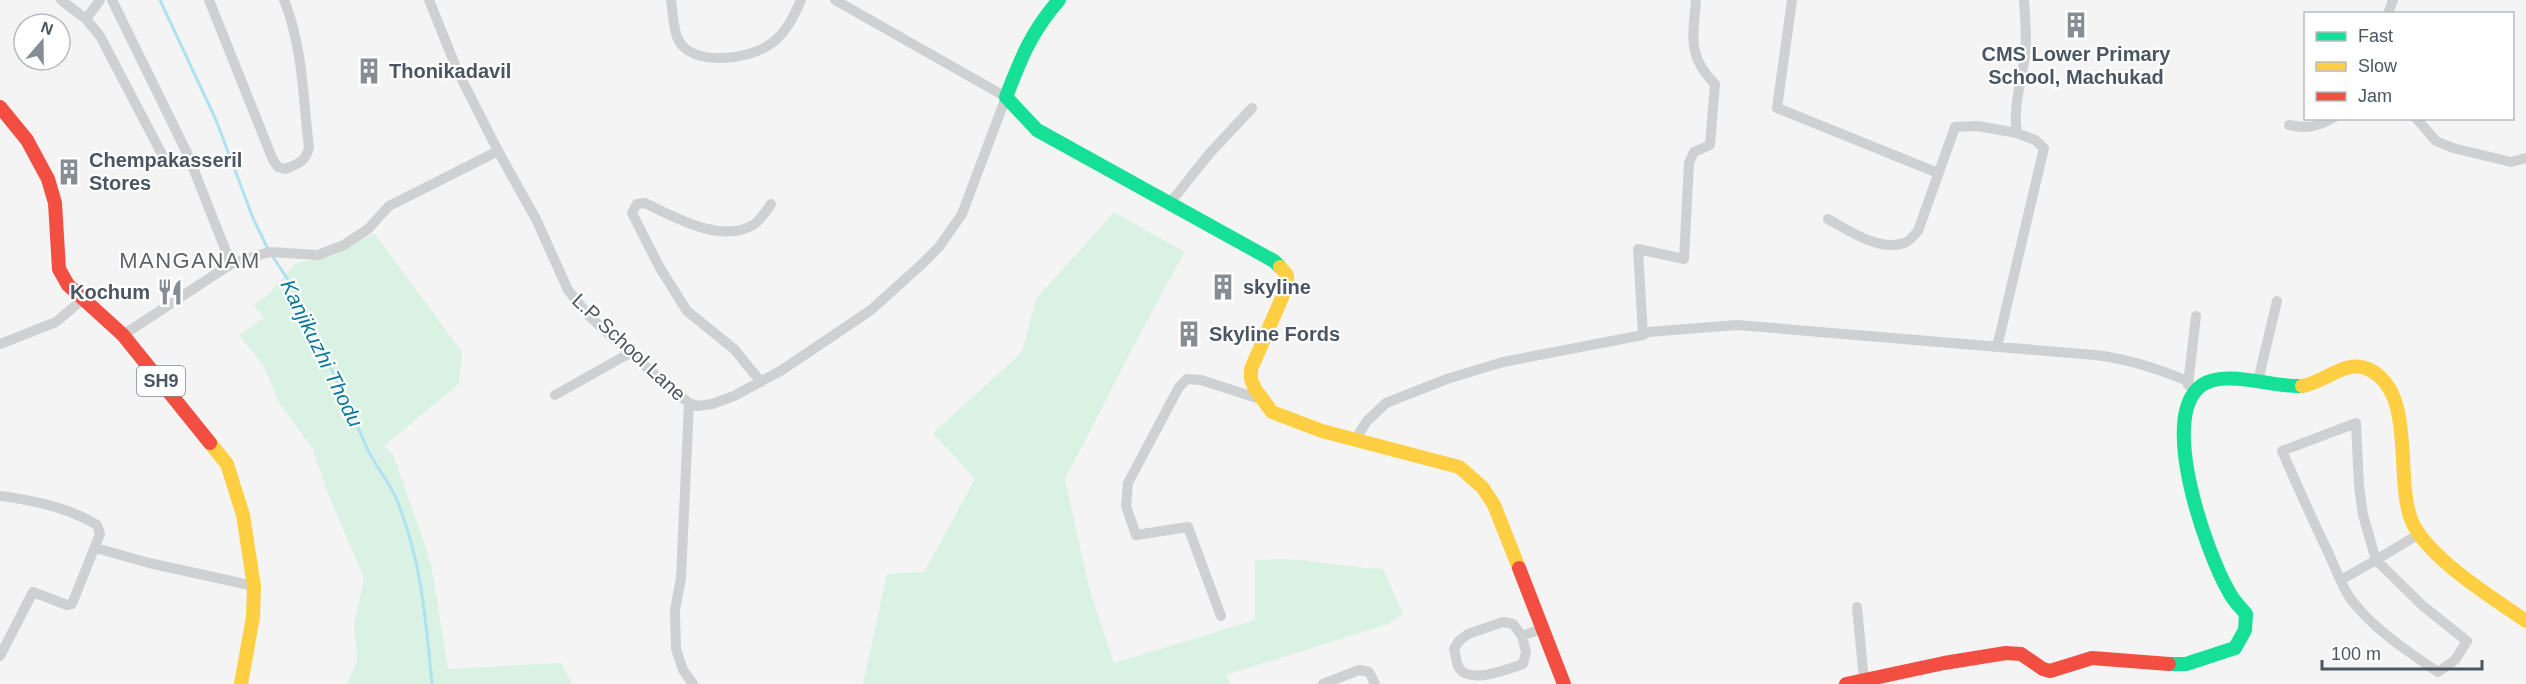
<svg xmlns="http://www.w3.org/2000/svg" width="2526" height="684" font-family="Arial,sans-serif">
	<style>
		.green { fill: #d9f2e3 }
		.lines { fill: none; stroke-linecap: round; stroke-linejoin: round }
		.stream { stroke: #aee2f0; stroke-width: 3 }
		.street { stroke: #ced0d2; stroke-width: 10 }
		.fast { stroke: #16e098; stroke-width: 14 }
		.slow { stroke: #ffcf43; stroke-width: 14 }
		.jam { stroke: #f24e42; stroke-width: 14 }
		.labels { text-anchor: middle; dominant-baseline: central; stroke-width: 4.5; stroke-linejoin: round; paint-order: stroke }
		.shield { fill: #fff; stroke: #808990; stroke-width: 1.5 }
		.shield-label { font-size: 18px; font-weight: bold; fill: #4a5661 }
		.poi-label { font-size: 20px; font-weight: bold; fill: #4a5661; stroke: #fff; text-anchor: start }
		.street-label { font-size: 20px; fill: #4a5661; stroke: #fff }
		.water-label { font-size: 21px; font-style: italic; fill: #0c7c9b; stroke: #fff }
		.quarter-label { font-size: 22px; letter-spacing: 1.5px; fill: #5f6368; stroke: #fff }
	</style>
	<rect width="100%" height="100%" fill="#f4f4f4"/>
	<!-- green -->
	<path class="green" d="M1114,212L1185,252C1142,326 1105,404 1065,479L1089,588L1114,663L1255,620V561C1289,554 1345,568 1383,569L1403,614L1388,624L1226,675L1231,684H863L887,574L924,572L975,479L933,433L1022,352L1036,299Z
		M374,233L462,352L459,384L384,446L393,454L431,563L448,669L561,663L572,684H347L357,661L354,625L364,578L326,489L313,449L280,404L263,365L239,335L264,318L254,305L269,294L295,264L337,254Z"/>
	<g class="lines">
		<!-- stream -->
		<path class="stream" d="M160,0L216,120L253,218L268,249
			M271,254L298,295L368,450C376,467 388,480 396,498C421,557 426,621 432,684"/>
		<!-- street -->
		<path class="street" d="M61,0L86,19L100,36L166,162L177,163L188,155
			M112,0L188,155L231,264
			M209,0L273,160L278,167L285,169C298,164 305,162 309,148C303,98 303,47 284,0
			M429,0L458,72L498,151L536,219L568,290L589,316L630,353L680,396L689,403L697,406L712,404L734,396L782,370L871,310L922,264L939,247L962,214L1006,97L835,0
			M671,0C673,12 673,31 679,41C694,67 749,59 769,45C785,35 794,16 801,0
			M1792,0L1777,108L1938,173
			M2388,14L2393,0
			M86,19L100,0
			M2416,118L2436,141L2453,148L2511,162L2526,158
			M2289,125C2307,129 2317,127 2333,118
			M1170,203L1209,154L1252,108
			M1828,219C1848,230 1879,252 1904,243C1909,242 1914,235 1918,231L1955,127L1977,126L2017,133
			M123,335L231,264L269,252L318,255L344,245L368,229L389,206L498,151
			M1643,335L1638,249L1684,259L1689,163L1694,152L1710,145L1715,84C1687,56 1693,37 1696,0
			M0,344L56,322L83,299
			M1997,347L2044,148L2035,140L2017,133C2013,108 2020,87 2024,62C2028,42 2025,20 2024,0
			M2258,381L2277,301
			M761,382L734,349L687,311L660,268L632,213L637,204L645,203C675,217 720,244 753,225C760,221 766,211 771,204
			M2188,385L2196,316
			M555,395L630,353
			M689,403L681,578L675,610L676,649L683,670L693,684
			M1355,440L1367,421L1386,403L1447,379L1503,362L1643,335L1648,332L1737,325L2095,355C2128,359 2157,368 2187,381
			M0,496C32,500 70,508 97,525L100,534L72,604L67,605L33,592L0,656
			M96,548L149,563L254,586
			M2341,580L2376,560L2363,515L2359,486L2356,423L2282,451C2297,485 2312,519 2328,552C2335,567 2341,585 2350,598C2373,629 2407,651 2438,672L2455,660L2467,641L2423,606L2376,560L2419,534
			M1857,607L1864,680
			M1221,616L1188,527L1136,535L1126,506L1128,483L1179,387L1187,379L1201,380L1263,400
			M1522,636L1513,624L1503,622L1468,634L1459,641L1454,649C1456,655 1456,663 1459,668C1470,684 1506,670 1523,664L1526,652L1522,636L1541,629
			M1323,684L1359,670L1369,672L1375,684"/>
		<!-- fast -->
		<path class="fast" d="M1059,0C1031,32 1021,58 1006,97L1037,130L1274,261L1280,267
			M2169,664H2186L2235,648L2245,630L2246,614C2240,607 2233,600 2229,592C2207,554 2157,416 2202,385C2226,369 2275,388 2302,386"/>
		<!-- slow -->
		<path class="slow" d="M1280,267L1287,275V286L1251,369V379L1255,389L1272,412L1322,431L1459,467L1464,471L1483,488L1494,505L1519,568
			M2302,386C2324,383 2345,359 2368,369C2419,392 2392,484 2414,526C2434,562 2493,598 2526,621
			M210,443L227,464L243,515L254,586L253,617L241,684"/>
		<!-- jam -->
		<path class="jam" d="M0,107L27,140L48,179L55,203L59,269L68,285L123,335L210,443
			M1519,568L1564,684
			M1846,684L1944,663L2006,653L2021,654L2043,669L2050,671L2092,658L2169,664"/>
	</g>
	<!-- icons -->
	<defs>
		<g id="building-bare" transform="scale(2.07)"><path d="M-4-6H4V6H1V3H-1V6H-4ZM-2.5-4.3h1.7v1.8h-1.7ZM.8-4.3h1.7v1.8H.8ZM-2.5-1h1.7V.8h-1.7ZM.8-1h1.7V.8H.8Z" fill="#868d94" stroke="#fff" stroke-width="2.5" paint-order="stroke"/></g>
		<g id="restaurant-bare" transform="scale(2.07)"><path d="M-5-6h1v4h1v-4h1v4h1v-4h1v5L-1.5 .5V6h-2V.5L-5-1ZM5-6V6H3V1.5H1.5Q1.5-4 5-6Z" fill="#868d94" stroke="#fff" stroke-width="2.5" paint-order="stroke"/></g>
	</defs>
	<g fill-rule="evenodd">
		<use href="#building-bare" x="2076" y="25"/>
		<use href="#building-bare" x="369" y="71"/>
		<use href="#building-bare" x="69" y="172"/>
		<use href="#building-bare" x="1223" y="287"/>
		<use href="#restaurant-bare" x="170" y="292"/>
		<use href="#building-bare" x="1189" y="334"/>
	</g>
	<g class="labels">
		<!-- shield labels -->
		<rect class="shield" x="137" y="366" width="48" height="30" rx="4.5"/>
		<g class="shield-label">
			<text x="161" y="381">SH9</text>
		</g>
		<!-- poi labels -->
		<g class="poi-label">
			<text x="2076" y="54" text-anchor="middle">CMS Lower Primary<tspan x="2076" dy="23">School, Machukad</tspan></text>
			<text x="389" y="71">Thonikadavil</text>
			<text x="89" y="160">Chempakasseril<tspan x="89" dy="23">Stores</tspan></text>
			<text x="1243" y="287">skyline</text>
			<text x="150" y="292" text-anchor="end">Kochum</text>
			<text x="1209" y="334">Skyline Fords</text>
		</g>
		<!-- street labels -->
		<g class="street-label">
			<text transform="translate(629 347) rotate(43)">L.P School Lane</text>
		</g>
		<!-- water labels -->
		<g class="water-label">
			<text transform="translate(322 353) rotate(64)">Kanjikuzhi Thodu</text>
		</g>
		<!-- quarter labels -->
		<g class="quarter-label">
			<text x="190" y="260">MANGANAM</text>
		</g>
	</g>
	<!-- legend -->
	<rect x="2304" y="12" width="210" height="108" fill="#ffffff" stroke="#b7bbc0" stroke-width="1.5"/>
	<rect x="2316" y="32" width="30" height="9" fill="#16e098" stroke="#b7bbc0" stroke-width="1.5"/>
	<text x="2358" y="42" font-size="18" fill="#4a5661">Fast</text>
	<rect x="2316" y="62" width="30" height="9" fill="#ffcf43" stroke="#b7bbc0" stroke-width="1.5"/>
	<text x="2358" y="72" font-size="18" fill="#4a5661">Slow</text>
	<rect x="2316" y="92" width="30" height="9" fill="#f24e42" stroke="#b7bbc0" stroke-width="1.5"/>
	<text x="2358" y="102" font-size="18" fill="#4a5661">Jam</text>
	<!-- north arrow -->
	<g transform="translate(42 42) rotate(20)"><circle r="28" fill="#ffffff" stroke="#b7bbc0" stroke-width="1.5"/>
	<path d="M0-4.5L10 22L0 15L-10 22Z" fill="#868d94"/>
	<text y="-9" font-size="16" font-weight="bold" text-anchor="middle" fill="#4a5661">N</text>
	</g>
	<!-- scale -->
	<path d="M2322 660v9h160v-9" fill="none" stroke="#4a5661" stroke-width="3"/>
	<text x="2331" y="660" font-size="18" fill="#4a5661" stroke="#ffffff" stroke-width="4.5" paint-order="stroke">100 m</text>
</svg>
